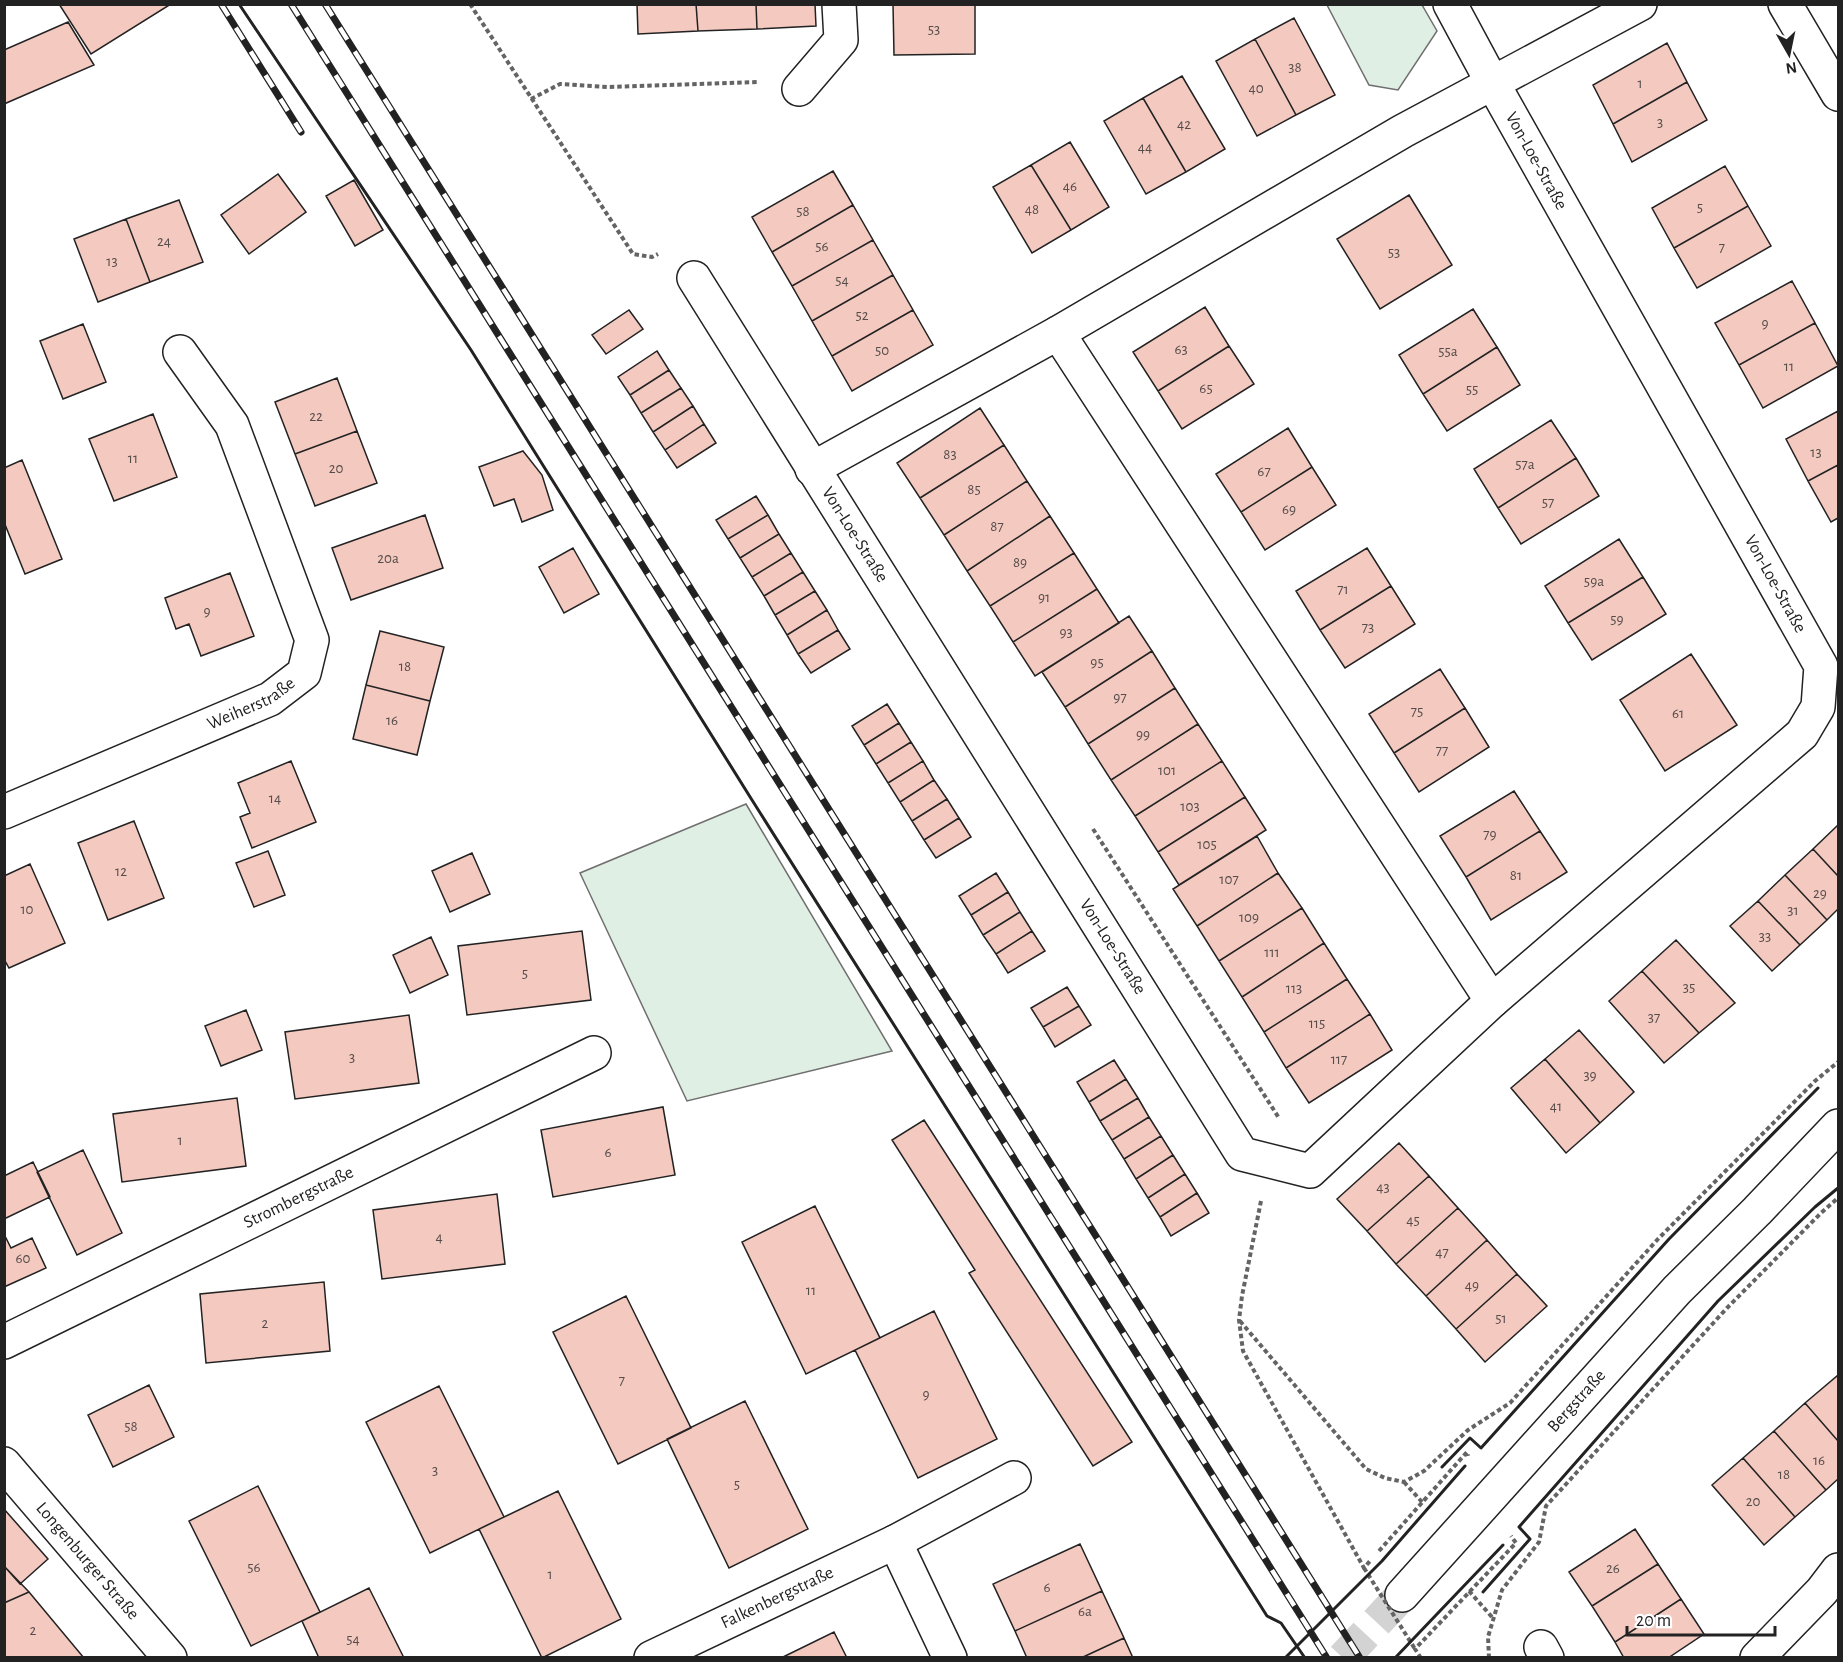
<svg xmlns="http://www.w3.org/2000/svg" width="1843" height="1662" font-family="'Alegreya Sans',sans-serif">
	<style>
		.park { fill: #e0efe3; stroke: #6f6f6f; stroke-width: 1.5 }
		.building { fill: #f3c9c0; stroke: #222; stroke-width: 1.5 }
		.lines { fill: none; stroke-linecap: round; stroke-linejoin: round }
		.minor-tunnel { stroke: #d3d3d3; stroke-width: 33; stroke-dasharray: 33 16; stroke-linecap: butt }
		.minor-casing { stroke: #222; stroke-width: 36 }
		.major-casing { stroke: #222; stroke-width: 36 }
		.path { stroke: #646464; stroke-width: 4; stroke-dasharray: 4.5 3; stroke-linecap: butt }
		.minor { stroke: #fff; stroke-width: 33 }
		.major { stroke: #fff; stroke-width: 33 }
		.rail-casing { stroke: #222; stroke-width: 7 }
		.rail { stroke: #fff; stroke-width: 4.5; stroke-dasharray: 14; stroke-linecap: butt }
		.path-bridge { stroke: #646464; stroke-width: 4; stroke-dasharray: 4.5 3; stroke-linecap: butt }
		.wall { stroke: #222; stroke-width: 3 }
		.labels { text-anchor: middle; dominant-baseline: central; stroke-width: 4.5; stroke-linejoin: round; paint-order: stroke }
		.number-label { font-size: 15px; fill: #564c4a }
		.street-label { font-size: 18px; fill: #222; stroke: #fff }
	</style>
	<rect width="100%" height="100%" fill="#fff"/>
	<!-- park -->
	<path class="park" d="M1327,5H1422L1437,31L1398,90L1369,85Z
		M746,804L892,1051L687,1101L580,873Z"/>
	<!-- building -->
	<path class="building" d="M59,4H171L91,54Z
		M637,4H696L698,31L638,34Z
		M696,4H756L757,29L698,31Z
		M756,4H815L816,26L757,29Z
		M893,4H975V54L894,55Z
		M1294,18L1335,95L1296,115L1255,39Z
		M68,22L94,65L4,104V50Z
		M1255,39L1296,115L1257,136L1216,61Z
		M1667,43L1687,82L1613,124L1593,85Z
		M1182,76L1225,149L1186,172L1143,98Z
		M1687,82L1707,120L1632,162L1613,124Z
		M1143,98L1186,172L1146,194L1104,121Z
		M1070,142L1109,207L1071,230L1031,165Z
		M1031,165L1071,230L1032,253L993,187Z
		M1725,166L1748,206L1674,248L1652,208Z
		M833,171L853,205L772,252L752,217Z
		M278,174L306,212L249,254L221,215Z
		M354,180L383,230L355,246L326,196Z
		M1409,195L1452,265L1380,309L1337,239Z
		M179,200L203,262L150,282L126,219Z
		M853,205L873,240L792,286L772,252Z
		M1748,206L1771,246L1697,288L1674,248Z
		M126,219L150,282L98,302L74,239Z
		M873,240L893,275L812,321L792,286Z
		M893,275L913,310L832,356L812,321Z
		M1792,281L1815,323L1739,365L1715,323Z
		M1205,307L1229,346L1158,391L1133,352Z
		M1473,309L1497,347L1423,394L1399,355Z
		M629,310L643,329L606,354L592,335Z
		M913,310L933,345L852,391L832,356Z
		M1815,323L1838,366L1763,408L1739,365Z
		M83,324L106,382L63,399L40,341Z
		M1229,346L1254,384L1182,429L1158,391Z
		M1497,347L1520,385L1447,431L1423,394Z
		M657,351L669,370L630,395L618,377Z
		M669,370L681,388L641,413L630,395Z
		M337,378L357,431L295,454L275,402Z
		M681,388L693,406L653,432L641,413Z
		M693,406L704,424L665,450L653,432Z
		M980,408L1004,445L920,498L897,463Z
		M1838,411V465L1808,481L1786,439Z
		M153,414L177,477L114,501L89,439Z
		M1551,420L1576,458L1498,508L1474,469Z
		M704,424L716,443L677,468L665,450Z
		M1288,428L1312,467L1241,512L1216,474Z
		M357,431L377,483L315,506L295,454Z
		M1004,445L1027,481L944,535L920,498Z
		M523,451L542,475L553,510L522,522L514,499L494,506L479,467Z
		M1576,458L1599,496L1521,544L1498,508Z
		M22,460L62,559L25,574L4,522V468Z
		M1838,465V518L1831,522L1808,481Z
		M1312,467L1336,505L1265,550L1241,512Z
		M1027,481L1050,516L967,571L944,535Z
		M756,496L768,515L728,539L716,520Z
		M425,515L443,568L351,600L332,548Z
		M768,515L779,534L740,558L728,539Z
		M1050,516L1074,553L990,606L967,571Z
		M779,534L791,553L752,577L740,558Z
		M1619,539L1643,577L1568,623L1545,586Z
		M573,548L599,594L564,613L539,567Z
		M1367,548L1391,586L1320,630L1296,591Z
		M791,553L803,572L764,596L752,577Z
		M1074,553L1097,589L1013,642L990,606Z
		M803,572L815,591L775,615L764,596Z
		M230,573L254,636L201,656L189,624L176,629L165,598Z
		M1643,577L1666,614L1592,660L1568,623Z
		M1391,586L1415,624L1345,668L1320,630Z
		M1097,589L1119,623L1035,676L1013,642Z
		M815,591L827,610L787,635L775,615Z
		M827,610L838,630L798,654L787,635Z
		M1129,616L1152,651L1065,707L1042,672Z
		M838,630L850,649L811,673L798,654Z
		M380,631L444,647L430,701L366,685Z
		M1152,651L1175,688L1088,744L1065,707Z
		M1691,654L1737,725L1665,771L1620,700Z
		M1440,669L1465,708L1394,753L1369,714Z
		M366,685L430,701L417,755L353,739Z
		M1175,688L1198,724L1111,780L1088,744Z
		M887,704L899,723L864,745L852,726Z
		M1465,708L1489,747L1419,792L1394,753Z
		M899,723L911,742L876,764L864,745Z
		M1198,724L1222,761L1135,816L1111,780Z
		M911,742L923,761L888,783L876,764Z
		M291,761L316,822L252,848L240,817L250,813L238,783Z
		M923,761L934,780L900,802L888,783Z
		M1222,761L1245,797L1158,852L1135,816Z
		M934,780L947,799L912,821L900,802Z
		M1514,791L1540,831L1466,877L1440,836Z
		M1245,797L1266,830L1179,885L1158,852Z
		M947,799L959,818L924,840L912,821Z
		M959,818L971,837L936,858L924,840Z
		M134,821L164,898L108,920L78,843Z
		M1838,825V876L1813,849Z
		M1540,831L1567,872L1491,920L1466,877Z
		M1257,836L1278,873L1197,926L1173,889Z
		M1813,849L1838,876V909L1827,920L1785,875Z
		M268,851L285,895L254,907L236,863Z
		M472,853L490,894L450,912L432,871Z
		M30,864L65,943L9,968L4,959V876Z
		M996,873L1008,892L971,915L959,896Z
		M1278,873L1302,908L1219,961L1197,926Z
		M1785,875L1827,920L1800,945L1758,901Z
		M1008,892L1020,912L983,935L971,915Z
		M1758,901L1800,945L1772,971L1730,926Z
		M1302,908L1324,943L1242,997L1219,961Z
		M1020,912L1032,931L996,954L983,935Z
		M582,931L591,1000L467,1015L458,946Z
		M1032,931L1045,951L1008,973L996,954Z
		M431,937L448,975L410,993L393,955Z
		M1676,940L1735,1003L1699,1033L1642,971Z
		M1324,943L1347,979L1264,1032L1242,997Z
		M1642,971L1699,1033L1664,1063L1609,1001Z
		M1347,979L1370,1014L1286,1068L1264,1032Z
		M1067,987L1079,1006L1043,1027L1031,1008Z
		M1079,1006L1091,1025L1055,1047L1043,1027Z
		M246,1010L262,1050L221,1066L205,1026Z
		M1370,1014L1392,1050L1309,1103L1286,1068Z
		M409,1015L419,1083L295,1099L285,1032Z
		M1579,1030L1634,1092L1600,1123L1545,1059Z
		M1545,1059L1600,1123L1566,1153L1511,1088Z
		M1114,1060L1126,1079L1089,1102L1077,1082Z
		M1126,1079L1138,1098L1100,1121L1089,1102Z
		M237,1098L246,1166L122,1182L113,1114Z
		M1138,1098L1149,1117L1112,1140L1100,1121Z
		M663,1107L675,1175L553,1197L541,1130Z
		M1149,1117L1161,1136L1124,1159L1112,1140Z
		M924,1120L1132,1442L1093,1466L969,1273L975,1270L892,1140Z
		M1161,1136L1173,1155L1136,1179L1124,1159Z
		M1399,1143L1429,1176L1367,1231L1337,1199Z
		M83,1150L122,1233L77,1255L37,1172Z
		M1173,1155L1185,1174L1148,1198L1136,1179Z
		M33,1162L50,1197L4,1219V1176Z
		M1185,1174L1197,1193L1160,1217L1148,1198Z
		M1429,1176L1458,1208L1396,1264L1367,1231Z
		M1197,1193L1209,1213L1171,1236L1160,1217Z
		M497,1194L505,1264L382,1279L373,1210Z
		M815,1206L880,1338L806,1374L742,1242Z
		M1458,1208L1487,1240L1426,1296L1396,1264Z
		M4,1234L11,1248L32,1238L46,1268L4,1287Z
		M1487,1240L1517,1274L1456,1329L1426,1296Z
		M1517,1274L1547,1306L1485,1362L1456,1329Z
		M324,1282L330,1351L206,1363L200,1294Z
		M626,1296L691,1428L618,1464L553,1332Z
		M934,1311L997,1439L918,1478L855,1350Z
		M1837,1376L1838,1378V1441L1805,1403Z
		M149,1385L174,1437L113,1467L88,1415Z
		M439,1386L504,1517L430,1553L366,1422Z
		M745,1401L808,1529L729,1568L667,1439Z
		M1805,1403L1838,1441V1479L1826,1490L1774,1431Z
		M1774,1431L1826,1490L1795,1517L1743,1458Z
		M1743,1458L1795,1517L1764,1545L1712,1485Z
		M258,1486L320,1612L251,1646L189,1521Z
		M558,1491L621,1619L542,1658L479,1529Z
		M4,1509L48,1559L20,1584L4,1566Z
		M1635,1529L1658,1564L1592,1606L1569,1572Z
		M1080,1544L1102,1591L1015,1631L993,1584Z
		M1658,1564L1681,1599L1615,1642L1592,1606Z
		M4,1566L29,1592L4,1603Z
		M369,1588L404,1658H319L302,1621Z
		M1102,1591L1124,1638L1081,1658H1027L1015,1631Z
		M29,1592L84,1658H4V1603Z
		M1681,1599L1704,1634L1668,1658H1624L1615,1642Z
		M834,1632L847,1658H781Z
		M1124,1638L1133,1658H1081Z"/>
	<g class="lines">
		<!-- minor-tunnel -->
		<path class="minor-tunnel" d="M1343,1658L1402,1595"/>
		<!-- minor casing -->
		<g class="minor-casing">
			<g id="minor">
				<path d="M799,89L841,40L839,4"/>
				<path id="s1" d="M694,278L1242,1154L1310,1171L1492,1001L1802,734L1818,707L1821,666L1492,82L1450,4"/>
				<path d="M1058,333L1492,1001"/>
				<path d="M812,469L1058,333L1403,131L1640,4"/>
				<path id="s2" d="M4,812L270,699L304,673L312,640L232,425L180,352"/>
				<path id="s3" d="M4,1342L594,1053"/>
				<path id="s4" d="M4,1464L170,1658"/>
				<path d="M895,1542L950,1658"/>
				<path id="s5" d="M1402,1595L1677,1290L1757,1211L1838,1126"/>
				<path d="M1541,1647L1547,1658"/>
				<path id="s6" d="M651,1658L895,1542L1014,1478"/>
				<path d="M1757,1658L1822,1591L1838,1570"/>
			</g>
		</g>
		<!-- major casing -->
		<g class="major-casing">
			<path id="major" d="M1785,4L1838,94"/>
		</g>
		<!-- path -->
		<path class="path" d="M470,4L633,254L652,257L658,254
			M531,99L560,84L608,87L757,82
			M1093,829L1279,1118
			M1261,1201L1242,1296L1239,1320L1243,1351L1364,1568L1370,1561
			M1240,1321L1366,1469L1385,1478L1404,1482L1424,1471L1468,1430L1510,1403L1658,1239L1815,1081L1838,1062
			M1404,1482L1422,1502
			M1379,1551L1467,1452L1468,1456
			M1469,1591L1492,1617
			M1421,1658L1415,1649L1516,1543L1511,1536
			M1489,1658L1488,1637L1502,1590L1539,1542L1546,1506L1727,1308L1821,1213L1838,1198"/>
		<!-- minor -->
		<use href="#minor" class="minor"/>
		<!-- major -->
		<use href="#major" class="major"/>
		<!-- rail casing -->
		<g class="rail-casing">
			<path id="rail" d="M221,4L301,132
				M291,4L1327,1658
				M325,4L1360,1658"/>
		</g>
		<!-- rail -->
		<use href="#rail" class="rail"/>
		<!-- path-bridge -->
		<path class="path-bridge" d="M1364,1568L1415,1649"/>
		<!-- wall -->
		<path class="wall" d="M239,4L471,350L752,800L1267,1616L1281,1623L1305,1658
			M1442,1467L1470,1438L1481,1448L1669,1239L1818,1088
			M1483,1592L1530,1539L1519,1527L1718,1301L1815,1207L1838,1188
			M1285,1658L1382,1561L1465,1466
			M1395,1658L1503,1545"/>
	</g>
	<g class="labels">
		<!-- number labels -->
		<g class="number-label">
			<text x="934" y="29">53</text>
			<text x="1295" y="67">38</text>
			<text x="1640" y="83">1</text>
			<text x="1256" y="88">40</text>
			<text x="1660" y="122">3</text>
			<text x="1184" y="124">42</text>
			<text x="1145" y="147">44</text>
			<text x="1070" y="186">46</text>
			<text x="1700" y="207">5</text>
			<text x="1032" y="209">48</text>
			<text x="803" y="211">58</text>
			<text x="164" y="241">24</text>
			<text x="822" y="246">56</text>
			<text x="1722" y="247">7</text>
			<text x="1394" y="252">53</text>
			<text x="112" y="261">13</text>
			<text x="842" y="280">54</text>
			<text x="862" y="315">52</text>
			<text x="1765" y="323">9</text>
			<text x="1181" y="349">63</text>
			<text x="882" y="350">50</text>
			<text x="1448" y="351">55a</text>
			<text x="1789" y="366">11</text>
			<text x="1206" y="388">65</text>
			<text x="1472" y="389">55</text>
			<text x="316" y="416">22</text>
			<text x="1816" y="452">13</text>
			<text x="950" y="454">83</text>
			<text x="133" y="458">11</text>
			<text x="1525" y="464">57a</text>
			<text x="336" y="468">20</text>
			<text x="1264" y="471">67</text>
			<text x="974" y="489">85</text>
			<text x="1548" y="502">57</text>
			<text x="1289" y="509">69</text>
			<text x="997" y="526">87</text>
			<text x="388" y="558">20a</text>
			<text x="1020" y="562">89</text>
			<text x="1594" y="581">59a</text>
			<text x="1343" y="589">71</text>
			<text x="1044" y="597">91</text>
			<text x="207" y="611">9</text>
			<text x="1617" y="619">59</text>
			<text x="1368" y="627">73</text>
			<text x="1066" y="632">93</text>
			<text x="1097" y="662">95</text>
			<text x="405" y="666">18</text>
			<text x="1120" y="697">97</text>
			<text x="1417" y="711">75</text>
			<text x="1678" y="713">61</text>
			<text x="392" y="720">16</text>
			<text x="1143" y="734">99</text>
			<text x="1442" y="750">77</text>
			<text x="1167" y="770">101</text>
			<text x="275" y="798">14</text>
			<text x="1190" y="806">103</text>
			<text x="1490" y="834">79</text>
			<text x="1207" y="844">105</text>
			<text x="121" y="871">12</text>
			<text x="1516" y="875">81</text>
			<text x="1229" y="879">107</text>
			<text x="1820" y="893">29</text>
			<text x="27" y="909">10</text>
			<text x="1793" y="910">31</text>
			<text x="1249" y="917">109</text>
			<text x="1765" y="936">33</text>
			<text x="1272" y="952">111</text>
			<text x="525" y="973">5</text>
			<text x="1689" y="987">35</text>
			<text x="1294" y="988">113</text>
			<text x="1654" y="1017">37</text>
			<text x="1317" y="1023">115</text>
			<text x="352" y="1057">3</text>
			<text x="1339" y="1059">117</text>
			<text x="1590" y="1075">39</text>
			<text x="1556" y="1106">41</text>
			<text x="180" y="1140">1</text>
			<text x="608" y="1152">6</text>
			<text x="1383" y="1187">43</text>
			<text x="1413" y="1220">45</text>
			<text x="439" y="1237">4</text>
			<text x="1442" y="1252">47</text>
			<text x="23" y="1258">60</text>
			<text x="1472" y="1285">49</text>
			<text x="811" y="1290">11</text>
			<text x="1501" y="1318">51</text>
			<text x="265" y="1323">2</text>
			<text x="622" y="1380">7</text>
			<text x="926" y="1394">9</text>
			<text x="131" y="1426">58</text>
			<text x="1819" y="1460">16</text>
			<text x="435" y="1470">3</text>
			<text x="1784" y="1474">18</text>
			<text x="737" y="1484">5</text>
			<text x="1753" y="1501">20</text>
			<text x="254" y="1567">56</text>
			<text x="1613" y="1568">26</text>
			<text x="550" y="1574">1</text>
			<text x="1047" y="1587">6</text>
			<text x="1085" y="1611">6a</text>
			<text x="33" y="1630">2</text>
			<text x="353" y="1639">54</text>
		</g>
		<!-- street labels -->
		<g class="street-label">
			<text transform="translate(1536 161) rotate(61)">Von-Loe-Straße</text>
			<text stroke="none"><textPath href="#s1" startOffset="303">Von-Loe-Straße</textPath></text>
			<text transform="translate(1775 584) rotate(61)">Von-Loe-Straße</text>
			<text stroke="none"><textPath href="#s2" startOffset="270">Weiherstraße</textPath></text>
			<text stroke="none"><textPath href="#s1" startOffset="789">Von-Loe-Straße</textPath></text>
			<text stroke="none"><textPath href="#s3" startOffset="328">Strombergstraße</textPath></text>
			<text stroke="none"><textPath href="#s5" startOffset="261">Bergstraße</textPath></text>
			<text stroke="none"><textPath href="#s4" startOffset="128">Longenburger Straße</textPath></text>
			<text stroke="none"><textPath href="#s6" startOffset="140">Falkenbergstraße</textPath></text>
		</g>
	</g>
	<!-- border -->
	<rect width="1843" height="1662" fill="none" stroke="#222222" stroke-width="12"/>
	<!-- north arrow -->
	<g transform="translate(1789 54) rotate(171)" stroke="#ffffff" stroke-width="4.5" paint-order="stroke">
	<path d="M0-4.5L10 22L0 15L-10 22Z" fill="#222222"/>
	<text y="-9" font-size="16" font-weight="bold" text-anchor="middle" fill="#222222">N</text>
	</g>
	<!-- scale -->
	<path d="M1627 1626v9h148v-9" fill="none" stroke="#222222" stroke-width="3"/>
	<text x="1636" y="1626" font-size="18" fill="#222222" stroke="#ffffff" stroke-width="4.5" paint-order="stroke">20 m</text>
</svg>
